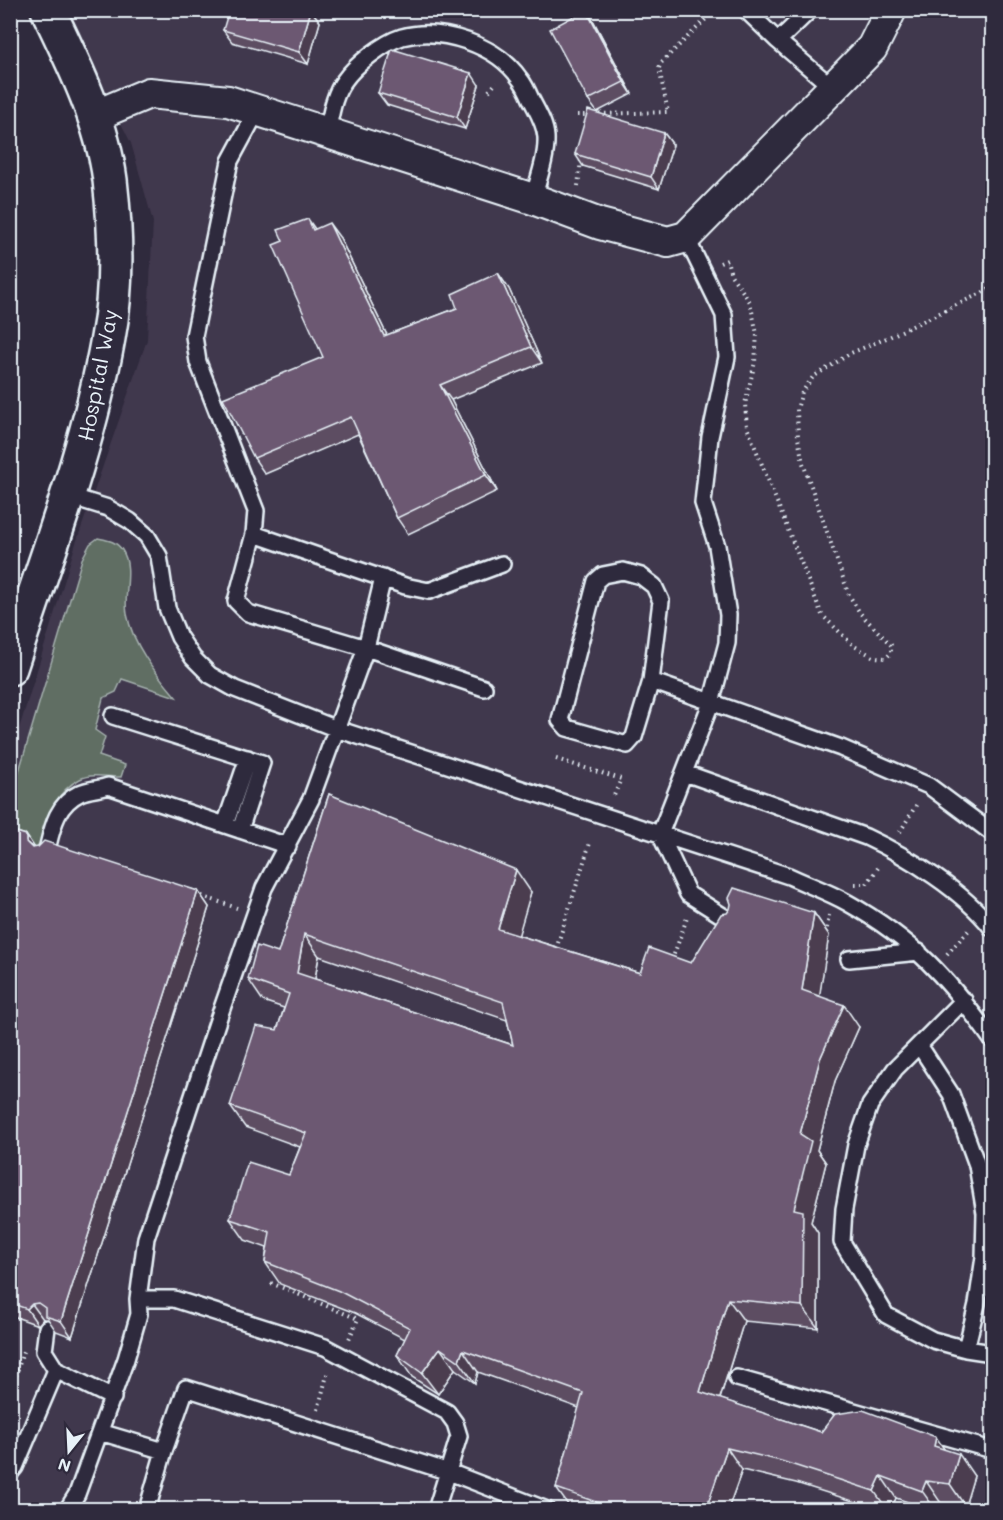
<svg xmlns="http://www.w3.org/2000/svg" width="1003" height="1520" font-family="Mali,sans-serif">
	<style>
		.built { fill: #41384d }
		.green { fill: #606e63; stroke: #a4b0ae; stroke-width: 1.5 }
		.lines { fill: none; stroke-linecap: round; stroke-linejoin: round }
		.service-casing { stroke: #e8f1f8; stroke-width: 20 }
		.minor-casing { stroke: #e8f1f8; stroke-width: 34 }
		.tertiary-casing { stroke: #e8f1f8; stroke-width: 38 }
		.path { stroke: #e8f1f8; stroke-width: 4; stroke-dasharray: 1.5 4.5; stroke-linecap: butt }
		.service { stroke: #2f2a3d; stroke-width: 15 }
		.minor { stroke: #2f2a3d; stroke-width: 30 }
		.tertiary { stroke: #2f2a3d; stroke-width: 33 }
		.wall { fill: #5d4d62; stroke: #e8f1f8; stroke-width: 1.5; fill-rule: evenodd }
		.shaded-wall { fill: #4c3e50; stroke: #e8f1f8; stroke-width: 1.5 }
		.building { fill: #6c5972; stroke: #e8f1f8; stroke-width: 1.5; fill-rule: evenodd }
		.labels { text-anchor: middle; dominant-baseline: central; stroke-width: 6; stroke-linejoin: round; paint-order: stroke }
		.street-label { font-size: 21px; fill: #e8f1f8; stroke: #2f2a3d }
	</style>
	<rect width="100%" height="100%" fill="#2f2a3d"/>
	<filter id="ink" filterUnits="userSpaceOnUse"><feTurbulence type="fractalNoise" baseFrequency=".0167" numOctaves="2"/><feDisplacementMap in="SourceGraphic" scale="12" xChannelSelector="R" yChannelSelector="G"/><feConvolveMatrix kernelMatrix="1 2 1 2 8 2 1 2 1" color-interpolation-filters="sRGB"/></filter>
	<g filter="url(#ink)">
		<!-- built -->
		<path class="built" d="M64,11H992V1509L11,1510V755L76,543L147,340L153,222L131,143Z"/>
		<!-- green -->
		<path class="green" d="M98,538C108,540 116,541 122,550C134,568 123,594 127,614C133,646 156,673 176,697L122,679L116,692L103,698L95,730L105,737L99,756L125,765L121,777C109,777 91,773 80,779C52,793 47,823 39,850L11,840V798L82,559L90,544Z"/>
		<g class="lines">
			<!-- service casing -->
			<g class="service-casing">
				<path id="service" d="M746,10L778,41L810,10
					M778,41L832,87
					M257,111L230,161L194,336L198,362L256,511L254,534L236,601L248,613L366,648L484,688
					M327,133C331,115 333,96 344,81C355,65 383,43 402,37C441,26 497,45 520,79C525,85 528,92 531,99C537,111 545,123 546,137C547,157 538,180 533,199
					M686,237L724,315L727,357L710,437L703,503L717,546L728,615L727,643L711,703L660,834L688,894L737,925
					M66,495L108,508L130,521L147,536L159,556L167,608L179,637L193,658L210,675L235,689L337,729L789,876C808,885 829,892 848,903C914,940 949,979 992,1040
					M254,534L405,586L429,591L502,564
					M651,681L661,601L654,586L641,576L623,571L603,575L596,581L560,720L567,728L627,745L634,737L651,681L841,748L929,786L992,833
					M113,716L262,763L240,830
					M685,773L866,837C909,857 963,891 992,928
					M225,825L248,758
					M46,854C52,830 55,805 80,793C88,789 100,789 108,786L288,846
					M849,959L919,952
					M964,1000L895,1069L870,1105L856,1145L844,1209L842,1242L886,1315L933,1340L966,1349L992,1353
					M919,1045L951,1094L977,1165L985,1213L984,1257L977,1304L966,1349
					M138,1299H174L325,1347L447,1412L455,1423L459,1436L436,1510
					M47,1328L44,1351L56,1370
					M737,1378L992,1450
					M100,1432L164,1451
					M10,1473L15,1467L56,1370L113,1398
					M67,1510L77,1494L126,1359L139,1314L138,1299L146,1238L219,1017L264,888L311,799L366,648L383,578
					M147,1510L164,1451L186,1388L449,1472L547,1510"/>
			</g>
			<!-- minor casing -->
			<g class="minor-casing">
				<path id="minor" d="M94,116L149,93L228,101L533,199L600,224L668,242L686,237L872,48L891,10"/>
			</g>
			<!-- tertiary casing -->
			<g class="tertiary-casing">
				<path id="tertiary" d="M10,668C45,560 88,450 108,338C118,287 116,232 110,180C102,120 74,64 48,10"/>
			</g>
			<!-- path -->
			<path class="path" d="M489,91L497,82
				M599,114L668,112L659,68L661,63L708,17
				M577,115H591
				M578,186L581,160
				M720,263L727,260L731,275L750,302L757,334L755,362L745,404L747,427L822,615L854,646L874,657L886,658L891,653V645L860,613L849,595L803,463L798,438L797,409L802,392L813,377L851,353L889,337L992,288
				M556,759L621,779L613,798
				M900,832L918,802
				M855,884H867L880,865
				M196,894L237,908
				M826,934L829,915
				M558,943L590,843
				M947,954L969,930
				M672,960L687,918
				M271,1283L358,1319L349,1339
				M10,1381L14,1383L23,1351
				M10,1392L14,1383
				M318,1410L328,1371
				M290,1510L292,1503"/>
			<!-- service -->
			<use href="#service" class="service"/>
			<!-- minor -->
			<use href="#minor" class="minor"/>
			<!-- tertiary -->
			<use href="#tertiary" class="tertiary"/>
		</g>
		<!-- wall -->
		<path class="wall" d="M311,10L320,22L308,64L232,42L223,30Z
			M586,10L594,22L632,94L597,112L588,100Z
			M479,85L465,129L387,105L378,93Z
			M664,133L673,145L659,189L583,166L575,154Z
			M308,219L315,229L340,238L387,335L457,308L498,273L509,289L542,363L451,400L497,491L408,534L397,518L358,434L265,474L254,458L323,357L283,241Z
			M329,794L531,892L518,935L640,973L691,963L814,913L829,935L819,997L859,1027L835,1081L817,1150L826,1163L811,1222L818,1233V1328L744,1321L720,1399L821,1432L945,1450L974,1476L965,1506L941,1503L938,1509H928L896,1498L891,1509H878L796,1483L742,1470L728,1509H571L556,1488L579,1408L478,1372L475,1383L455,1369L438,1394L412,1377L397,1355L405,1339L355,1313L280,1284L265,1262L267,1248L245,1240L230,1219L289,1175L300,1147L245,1127L230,1106L277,1030L284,1008L263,1001L248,979L278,953ZM319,956L507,1020L513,1045L315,979Z
			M10,830L26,835L34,848L198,891L209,907L72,1337L56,1331L48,1319H43L38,1325L10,1315Z"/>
		<!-- shaded-wall -->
		<path class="shaded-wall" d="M311,10L320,22L308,64L299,52Z
			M586,10L594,22L632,94L624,82Z
			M471,73L479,85L465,129L457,117Z
			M664,133L673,145L659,189L651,177Z
			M329,223L340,238L395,352L384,336Z
			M498,273L509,289L542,363L531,347Z
			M440,385L451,400L497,491L486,475Z
			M26,835L37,851L26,842Z
			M516,870L531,892L514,951L498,929Z
			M198,891L209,907L72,1337L61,1321Z
			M814,913L829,935L817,1012L802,990Z
			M304,934L319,956L312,995L297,973Z
			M844,1005L859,1027L835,1081L817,1150L826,1163L811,1222L818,1233V1328L802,1306L794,1209L800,1134L820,1059Z
			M728,1299L744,1321L715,1414L700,1392Z
			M32,1304L43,1319L38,1325L27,1309Z
			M440,1348L455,1369L438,1394L422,1373Z
			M463,1350L478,1372L475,1383L459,1361Z
			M936,1437L951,1459L934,1446Z
			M727,1448L742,1470L728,1509H706Z
			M959,1454L974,1476L965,1506L950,1484Z
			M881,1476L896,1498L891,1509H887L874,1491Z
			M926,1481L941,1503L938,1509H935L922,1491Z"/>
		<!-- building -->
		<path class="building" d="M229,10H311L299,52L223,30Z
			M585,10H586L624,82L588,100L550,29Z
			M392,49L471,73L457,117L378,93Z
			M588,110L664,133L651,177L575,154Z
			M308,219L313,230L329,223L384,336L457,308L452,294L498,273L531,347L440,385L486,475L397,518L351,417L254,458L223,398L323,357L273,245L283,241L278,230Z
			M329,794L516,870L498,929L640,973L649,948L691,963L721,914L727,913L730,909L731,904L729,898L734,888L814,913L802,990L844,1005L820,1059L800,1134L811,1141L794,1209L803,1211L802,1306L728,1299L700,1392L821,1432L835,1414L863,1410L936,1437L934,1446L959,1454L950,1484L926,1481L922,1491L881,1476L874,1491L781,1461L727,1448L706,1509H683L672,1506L671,1509H616L556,1488L583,1393L463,1350L459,1361L440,1348L422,1373L397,1355L410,1328L339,1291L265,1262L270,1232L230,1219L248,1162L289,1175L306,1133L230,1106L256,1026L277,1030L289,994L248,979L257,946L278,953ZM304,934L503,1002L513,1045L297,973Z
			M10,830L26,835V842L32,848L38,847L44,841L198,891L61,1321L45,1316V1308L38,1303L32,1304L27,1309L10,1303Z"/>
	</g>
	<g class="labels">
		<!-- street labels -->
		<g class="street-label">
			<text transform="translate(97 375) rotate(-79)">Hospital Way</text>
		</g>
	</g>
	<!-- margin -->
	<rect width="1003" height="1520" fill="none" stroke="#2f2a3d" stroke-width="36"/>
	<rect x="18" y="18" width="967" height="1484" fill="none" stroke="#e8f1f8" stroke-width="2" filter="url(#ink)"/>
	<!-- north arrow -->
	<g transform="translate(69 1451) rotate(198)" stroke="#2f2a3d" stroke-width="4.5" paint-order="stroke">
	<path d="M0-4.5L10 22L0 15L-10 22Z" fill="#e8f1f8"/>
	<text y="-9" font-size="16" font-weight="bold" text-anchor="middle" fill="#e8f1f8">N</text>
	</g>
</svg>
